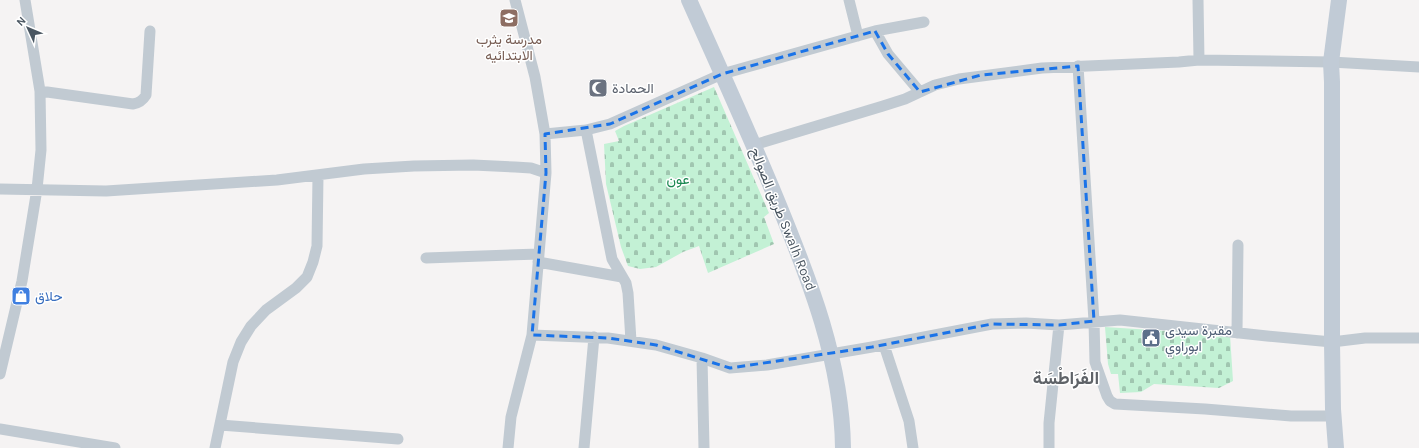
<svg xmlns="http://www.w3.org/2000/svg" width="1419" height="448" font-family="Karla,Vazirmatn,sans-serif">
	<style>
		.cemetery { fill: url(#cemetery-stones) }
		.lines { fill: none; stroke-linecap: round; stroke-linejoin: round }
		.street { stroke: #c1cad2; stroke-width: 11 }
		.secondary { stroke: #c1cbd6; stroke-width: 16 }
		.marked { fill: none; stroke: #1a73e8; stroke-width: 3; stroke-dasharray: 8 5; stroke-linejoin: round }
		.labels { text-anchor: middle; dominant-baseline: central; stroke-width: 3; stroke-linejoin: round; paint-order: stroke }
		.education-label { font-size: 14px; fill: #785e54; stroke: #fff }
		.worship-label { font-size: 14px; fill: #5b616d; stroke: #fff; text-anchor: start }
		.park-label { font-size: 14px; fill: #17864f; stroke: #fff }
		.street-label { font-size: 14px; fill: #4a5661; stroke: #fff }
		.shop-label { font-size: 14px; fill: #366cbe; stroke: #fff; text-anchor: start }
		.service-label { font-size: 14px; fill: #4e5e75; stroke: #fff; text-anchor: start }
		.district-label { font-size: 18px; font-weight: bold; fill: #5f6368; stroke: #fff }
	</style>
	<defs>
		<pattern id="cemetery-stones" width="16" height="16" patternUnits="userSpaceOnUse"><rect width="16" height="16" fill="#c3f1d5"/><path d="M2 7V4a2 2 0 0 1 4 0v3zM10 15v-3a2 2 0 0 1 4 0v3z" fill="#a0c6b0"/></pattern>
	</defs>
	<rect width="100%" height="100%" fill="#f5f3f3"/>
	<!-- cemetery -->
	<path class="cemetery" d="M714,87L769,213L764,217L774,244L708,273L699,246L683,252L656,267L640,269L628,266L621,247L606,184L604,144L619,141L615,131L624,126Z
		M1105,327L1230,335L1233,381L1219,388L1154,384L1141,392L1120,393L1118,374H1111L1108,364Z"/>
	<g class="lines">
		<!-- street -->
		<path class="street" d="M849,0L858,36
			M1198,0L1199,60
			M875,31L888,54L920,92
			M1078,66L1094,321L1095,362L1107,396L1110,401L1115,404L1205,409L1291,416H1334
			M40,91L133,104C140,103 143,100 146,95L150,31
			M586,130L612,259L626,283L628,293L631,341
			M545,134L586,130L610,124L722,74L875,31L924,22
			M754,145L883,106L905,99L935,85L959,79L1042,68L1179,62L1199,60L1331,62L1419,67
			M0,189L106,191L277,180L364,169L414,166L473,165L515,167L531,168L546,173
			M426,258L539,254
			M538,262L622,277
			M1237,333L1238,245
			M532,335L608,338L656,345L702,358L730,368L767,365L872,347L992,324L1026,323L1059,325L1120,320L1267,336L1332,342L1365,338H1419
			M884,345L909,421L913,448
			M702,358L704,448
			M0,374L22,281L37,189L41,150L40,91L25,0
			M220,425L398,439
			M0,429L115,448
			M215,448L233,362L241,342L251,326L266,310L296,288L307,277L313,262L317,246L318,176
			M508,448L511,417L532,335L546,173L545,134L535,77L515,0
			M584,448L594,337
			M1049,448V423L1059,325"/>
		<!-- secondary -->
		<path class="secondary" d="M689,0C719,67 750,135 778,203C810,281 842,362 843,448
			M1336,448L1333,409L1332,342V82L1331,62L1339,0"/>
	</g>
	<!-- marked area -->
	<path class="marked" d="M875,31L888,54L920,92L981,75L1078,66L1094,321L1059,325L992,324L872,347L730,368L656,345L608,338L532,335L546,173L545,134L610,124L722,74Z"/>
	<!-- icons -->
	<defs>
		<g id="school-square" transform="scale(1)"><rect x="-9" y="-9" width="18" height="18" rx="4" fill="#8d6e63" stroke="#fff"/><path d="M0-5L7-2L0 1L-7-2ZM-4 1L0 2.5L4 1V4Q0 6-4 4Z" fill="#fff"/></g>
		<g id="mosque-square" transform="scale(1)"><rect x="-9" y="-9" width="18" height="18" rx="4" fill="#6b7280" stroke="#fff"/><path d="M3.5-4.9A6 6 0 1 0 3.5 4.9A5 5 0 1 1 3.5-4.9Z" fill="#fff"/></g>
		<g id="shop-square" transform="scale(1)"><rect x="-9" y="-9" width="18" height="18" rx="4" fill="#3f7fe0" stroke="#fff"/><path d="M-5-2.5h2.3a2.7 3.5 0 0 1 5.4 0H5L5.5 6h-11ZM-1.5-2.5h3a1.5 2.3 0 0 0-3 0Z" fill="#fff"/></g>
		<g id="civic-square" transform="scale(1)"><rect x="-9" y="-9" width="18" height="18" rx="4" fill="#5c6f8a" stroke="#fff"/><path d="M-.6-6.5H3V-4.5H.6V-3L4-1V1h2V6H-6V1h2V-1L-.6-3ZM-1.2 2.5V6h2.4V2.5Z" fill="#fff"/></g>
	</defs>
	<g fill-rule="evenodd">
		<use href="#school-square" x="509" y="18"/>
		<use href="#mosque-square" x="598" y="88"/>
		<use href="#shop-square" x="21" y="296"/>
		<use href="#civic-square" x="1151" y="338"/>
	</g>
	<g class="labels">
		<!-- education labels -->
		<g class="education-label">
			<text x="509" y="39">مدرسة يثرب<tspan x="509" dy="16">الابتدائيه</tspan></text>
		</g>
		<!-- worship labels -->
		<g class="worship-label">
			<text x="612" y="88">الحمادة</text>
		</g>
		<!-- park labels -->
		<g class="park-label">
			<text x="678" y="179">عون</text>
		</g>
		<!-- street labels -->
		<g class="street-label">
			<text transform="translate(783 219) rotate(68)">طريق الصوالح Swalh Road</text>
		</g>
		<!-- shop labels -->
		<g class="shop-label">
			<text x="35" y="296">حلاق</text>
		</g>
		<!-- service labels -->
		<g class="service-label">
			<text x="1165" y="330">مقبرة سيدى<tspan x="1165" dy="16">ابوراوي</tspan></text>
		</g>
		<!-- district labels -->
		<g class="district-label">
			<text x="1066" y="378">الفَرَاطْسَة</text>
		</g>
	</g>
	<!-- north arrow -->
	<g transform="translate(28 28) rotate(314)" stroke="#ffffff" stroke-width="3" paint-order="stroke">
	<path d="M0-3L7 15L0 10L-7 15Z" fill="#4a5661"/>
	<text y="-6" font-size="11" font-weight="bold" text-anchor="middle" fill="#4a5661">N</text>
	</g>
</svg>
